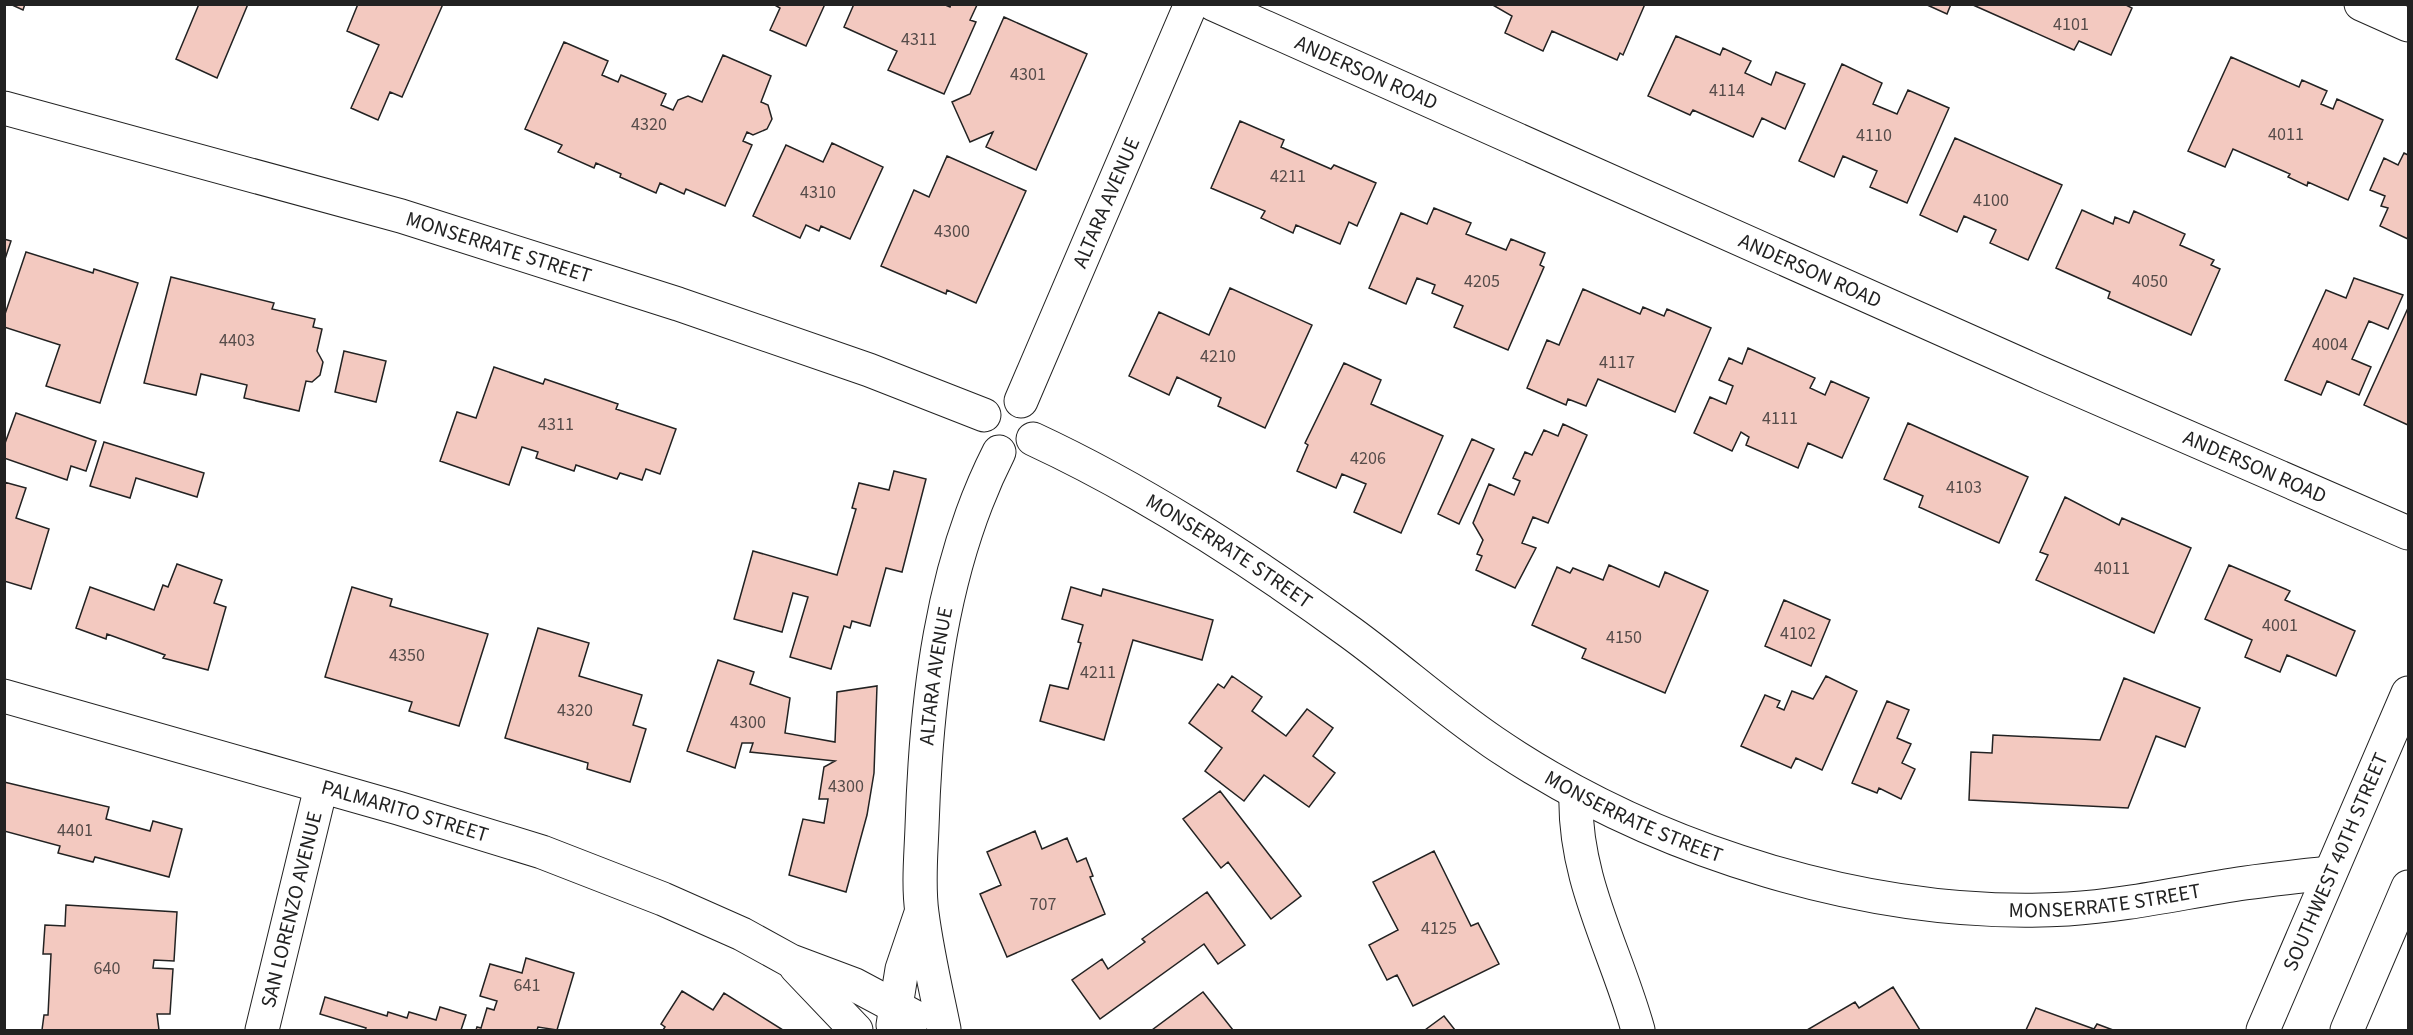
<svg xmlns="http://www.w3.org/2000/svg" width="2413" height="1035" font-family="'Source Sans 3',sans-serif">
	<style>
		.building { fill: #f3c9c0; stroke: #222; stroke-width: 1.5 }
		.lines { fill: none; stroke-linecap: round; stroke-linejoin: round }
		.minor-casing { stroke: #222; stroke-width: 35 }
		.primary-casing { stroke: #222; stroke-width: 35 }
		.minor { stroke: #fff; stroke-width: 33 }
		.primary { stroke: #fff; stroke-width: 33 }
		.labels { text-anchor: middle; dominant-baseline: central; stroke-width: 4.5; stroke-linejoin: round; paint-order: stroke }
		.number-label { font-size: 18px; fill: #564c4a }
		.street-label { font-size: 21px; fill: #222; stroke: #fff }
	</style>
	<rect width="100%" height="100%" fill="#fff"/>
	<!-- building -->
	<path class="building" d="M10,4H25L23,10Z
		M199,4H248L217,78L176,59Z
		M358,4H443L402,97L390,92L378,120L351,108L379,45L347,31Z
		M773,4H825L806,46L770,30L780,8Z
		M854,4H943L950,7L951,4L977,5L970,20L976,22L944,94L888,70L897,51L844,27Z
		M1491,4H1645L1623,55L1620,53L1617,60L1552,31L1543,51L1505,33L1512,16Z
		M1925,4H1951L1947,14Z
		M2124,4L2132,8L2111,55L2079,41L2074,50L1973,5Z
		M1004,17L1087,54L1036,170L986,147L993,132L970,142L952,102L970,94Z
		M1676,36L1720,55L1723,48L1751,61L1745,73L1771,85L1776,72L1805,84L1785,129L1762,118L1753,137L1693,110L1690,115L1648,96Z
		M564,42L608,61L602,75L618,82L621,75L666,94L661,105L673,110L678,100L688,96L702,102L723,55L771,76L761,102L768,105L772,119L767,129L753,135L747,132L743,141L752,145L725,206L686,189L684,194L660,183L656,193L620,177L621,174L596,163L594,168L558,152L562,145L525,129Z
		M2231,57L2299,87L2302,80L2327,91L2321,104L2333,109L2337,99L2383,120L2348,200L2308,182L2307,186L2288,177L2290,174L2233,149L2225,167L2188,151Z
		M1842,64L1882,83L1873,104L1897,114L1908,90L1949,108L1907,203L1870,187L1877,171L1843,156L1834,177L1799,161Z
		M1240,121L1284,140L1281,147L1331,169L1334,165L1376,183L1357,226L1349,222L1340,244L1296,225L1293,233L1261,218L1265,211L1211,188Z
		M1955,138L2062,185L2028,260L1990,243L1996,230L1964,216L1957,232L1920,215Z
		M832,143L883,167L850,239L821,226L819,231L806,225L800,238L753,216L786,145L823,162Z
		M2404,153L2408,155V239L2380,226L2388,208L2381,206L2385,196L2370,190L2384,158L2398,165Z
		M947,156L1026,191L976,303L947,290L946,294L881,266L914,190L929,197Z
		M1434,208L1471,223L1466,234L1506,250L1511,239L1545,253L1540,265L1544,267L1508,350L1454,327L1463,306L1432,293L1435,285L1417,278L1406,304L1369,288L1401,213L1427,224Z
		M2082,210L2113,224L2115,217L2129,223L2134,211L2185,234L2180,245L2214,260L2211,265L2220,269L2191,335L2108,298L2110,292L2056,268Z
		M4,239L11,241L4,262Z
		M26,252L93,273L94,269L138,283L100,403L46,386L60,345L4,327V317Z
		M171,277L274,303L272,309L315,319L313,327L322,329L317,351L323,362L320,375L312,382L306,381L299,411L244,398L247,385L201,374L196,395L144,383Z
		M2354,278L2403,295L2388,329L2369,321L2352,359L2371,367L2359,395L2327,381L2321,395L2285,380L2326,290L2346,298Z
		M1230,288L1312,325L1265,428L1218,406L1221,398L1177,377L1169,395L1129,376L1159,312L1209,335Z
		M1583,289L1640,314L1643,307L1664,316L1667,309L1711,328L1675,412L1598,379L1586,406L1568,399L1566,405L1527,388L1547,340L1559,345Z
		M2408,308V425L2364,405Z
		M1748,348L1815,378L1810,388L1825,395L1831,381L1869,398L1842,458L1808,443L1798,468L1746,445L1749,437L1741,432L1732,451L1694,433L1710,397L1726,404L1733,386L1719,380L1729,358L1742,364Z
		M344,351L386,361L376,402L335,392Z
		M1344,363L1381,380L1371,404L1443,436L1401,533L1354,512L1366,484L1342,474L1336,488L1297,471L1308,445L1305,443Z
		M494,367L543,384L545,379L618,404L616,409L676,429L660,474L646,469L642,480L620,473L617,479L576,465L574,471L536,458L538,452L522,447L509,485L440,461L457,412L476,418Z
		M16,413L96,441L86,471L71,466L67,480L4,458V446Z
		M1908,423L2028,477L1999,543L1919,507L1923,496L1884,479Z
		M1563,424L1587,435L1548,523L1533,517L1522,543L1536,548L1515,588L1476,570L1482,556L1477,554L1483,540L1473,523L1489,484L1514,495L1520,481L1513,478L1525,452L1532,455L1544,430L1558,436Z
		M1472,439L1494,449L1459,524L1438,514Z
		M104,442L204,473L197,497L136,478L130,498L90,486Z
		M894,471L926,479L902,572L886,568L870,626L852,621L850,628L844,626L831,669L790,657L808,597L793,593L782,632L734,619L753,551L837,575L856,509L852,508L859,483L889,490Z
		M4,482L26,488L16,518L49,529L31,589L4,581Z
		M2065,497L2119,525L2122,518L2191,548L2154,633L2036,580L2048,555L2040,552Z
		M177,564L222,580L214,603L226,607L208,670L163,658L165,655L107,634L106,639L76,628L90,587L154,610L163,585L168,587Z
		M1609,565L1659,587L1665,572L1708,591L1665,693L1582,658L1586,649L1532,625L1557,567L1570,573L1573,568L1603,580Z
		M2229,565L2290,591L2285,600L2355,631L2336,676L2287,655L2280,672L2245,657L2252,640L2205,619Z
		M352,587L392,599L390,606L488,634L459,726L409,711L412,702L325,677Z
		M1071,587L1101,596L1103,589L1213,620L1202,660L1133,640L1104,740L1040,721L1050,685L1068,689L1081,643L1078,642L1083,625L1062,619Z
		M1784,600L1830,620L1811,666L1765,646Z
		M538,628L589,643L579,676L642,695L633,725L646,729L630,782L587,769L588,763L505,738Z
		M718,660L754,672L750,684L790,698L785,733L835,742L837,692L877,686L874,773L867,815L846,892L789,875L803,819L824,823L828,799H819L824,767L835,761L750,752L753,743H742L735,768L687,751Z
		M1232,676L1262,697L1252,711L1286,736L1307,709L1333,728L1313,756L1335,773L1309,807L1264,775L1244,801L1205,771L1222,748L1189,723L1218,684L1224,688Z
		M1826,676L1857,691L1822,770L1796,758L1791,768L1741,746L1765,695L1780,701L1777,707L1784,710L1792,691L1813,699Z
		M2124,678L2200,708L2185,747L2156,736L2128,808L1969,800L1971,752L1992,753L1993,735L2100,740Z
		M1887,701L1909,710L1897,738L1911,744L1902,763L1915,769L1901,799L1879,788L1877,793L1852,783Z
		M4,782L109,807L106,819L150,831L153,821L182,829L169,877L95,857L93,862L58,853L60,846L4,831Z
		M1220,791L1301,896L1271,919L1228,862L1221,868L1183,819Z
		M1035,831L1042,849L1067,838L1077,862L1086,858L1093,876L1090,877L1105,914L1007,957L980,894L1001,885L987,852Z
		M1434,851L1471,926L1478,923L1499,964L1413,1006L1397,975L1387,980L1369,945L1398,930L1373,882Z
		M1207,892L1245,945L1218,964L1204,944L1100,1019L1072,980L1102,959L1108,969L1145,942L1142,939Z
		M66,905L177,912L174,961L154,960L153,968L173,969L170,1014H157L159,1030H42L44,1015H48L51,954H43L45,925L65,926Z
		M526,958L574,973L557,1030L538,1027L537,1030H476L477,1027L481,1028L487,1008L494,1010L497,1001L480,996L490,964L522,973Z
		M1893,987L1920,1030H1807L1855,1002L1859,1008Z
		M682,991L713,1010L724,993L783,1030H663L665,1027L661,1024Z
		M1203,992L1233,1030H1152Z
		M325,997L387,1016L388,1012L407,1018L409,1012L436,1020L440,1007L466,1015L461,1030H365L366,1028L320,1014Z
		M2036,1008L2094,1029L2097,1024L2113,1030H2026Z
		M1444,1016L1455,1030H1425Z"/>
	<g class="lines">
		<!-- minor casing -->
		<g class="minor-casing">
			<g id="minor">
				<path id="s1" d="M1213,4L2038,372L2408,533"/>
				<path d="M2361,4L2408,25"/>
				<path id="s2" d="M4,108L401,216L678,304L869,370L984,415"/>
				<path id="s3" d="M1021,401L1191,4"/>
				<path id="s4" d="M1033,439C1145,491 1251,560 1351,633C1399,668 1443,708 1493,742C1653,851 1873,920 2068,909C2129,905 2184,892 2245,883C2273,879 2301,876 2330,873"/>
				<path id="s5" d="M4,696L398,808L542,852L663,899L742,934L791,961L855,985L915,1017"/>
				<path d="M1576,793C1573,879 1616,950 1638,1030"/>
				<path d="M796,967L856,1030"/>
				<path d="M893,1025L902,969L921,913"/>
				<path id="s6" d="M944,1029C936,990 927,952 922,913C918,885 921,855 922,827C926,700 941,566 999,452"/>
				<path id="s7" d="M262,1030L321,787"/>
			</g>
		</g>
		<!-- primary casing -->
		<g class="primary-casing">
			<g id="primary">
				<path id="s8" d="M2263,1030L2408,693"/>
				<path d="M2347,1030L2408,887"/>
			</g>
		</g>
		<!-- minor -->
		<use href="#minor" class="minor"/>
		<!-- primary -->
		<use href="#primary" class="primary"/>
	</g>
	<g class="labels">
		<!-- number labels -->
		<g class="number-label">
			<text x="2071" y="24">4101</text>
			<text x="919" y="39">4311</text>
			<text x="1028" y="74">4301</text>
			<text x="1727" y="90">4114</text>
			<text x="649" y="124">4320</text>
			<text x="2286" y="134">4011</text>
			<text x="1874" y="135">4110</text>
			<text x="1288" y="176">4211</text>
			<text x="818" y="192">4310</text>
			<text x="1991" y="200">4100</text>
			<text x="952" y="231">4300</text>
			<text x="1482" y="281">4205</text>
			<text x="2150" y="281">4050</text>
			<text x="237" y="340">4403</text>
			<text x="2330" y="344">4004</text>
			<text x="1218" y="356">4210</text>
			<text x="1617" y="362">4117</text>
			<text x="1780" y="418">4111</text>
			<text x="556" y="424">4311</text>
			<text x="1368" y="458">4206</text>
			<text x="1964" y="487">4103</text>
			<text x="2112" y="568">4011</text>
			<text x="2280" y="625">4001</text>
			<text x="1798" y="633">4102</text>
			<text x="1624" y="637">4150</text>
			<text x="407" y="655">4350</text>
			<text x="1098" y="672">4211</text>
			<text x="575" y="710">4320</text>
			<text x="748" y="722">4300</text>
			<text x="846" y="786">4300</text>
			<text x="75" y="830">4401</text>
			<text x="1043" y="904">707</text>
			<text x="1439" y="928">4125</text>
			<text x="107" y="968">640</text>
			<text x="527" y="985">641</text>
		</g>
		<!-- street labels -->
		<g class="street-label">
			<text stroke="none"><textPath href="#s1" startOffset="168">ANDERSON ROAD</textPath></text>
			<text stroke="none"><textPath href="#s3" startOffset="216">ALTARA AVENUE</textPath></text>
			<text stroke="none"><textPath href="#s2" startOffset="514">MONSERRATE STREET</textPath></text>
			<text stroke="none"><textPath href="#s1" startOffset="654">ANDERSON ROAD</textPath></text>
			<text stroke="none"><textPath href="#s1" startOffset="1140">ANDERSON ROAD</textPath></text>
			<text stroke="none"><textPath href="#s4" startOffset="226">MONSERRATE STREET</textPath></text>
			<text stroke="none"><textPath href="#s6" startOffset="356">ALTARA AVENUE</textPath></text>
			<text stroke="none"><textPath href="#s5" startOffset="417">PALMARITO STREET</textPath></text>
			<text stroke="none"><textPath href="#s4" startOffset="712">MONSERRATE STREET</textPath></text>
			<text stroke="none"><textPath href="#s8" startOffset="183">SOUTHWEST 40TH STREET</textPath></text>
			<text stroke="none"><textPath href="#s4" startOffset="1198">MONSERRATE STREET</textPath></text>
			<text stroke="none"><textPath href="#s7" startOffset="124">SAN LORENZO AVENUE</textPath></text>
		</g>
	</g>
	<!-- border -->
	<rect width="2413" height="1035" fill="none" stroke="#222222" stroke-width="12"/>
</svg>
